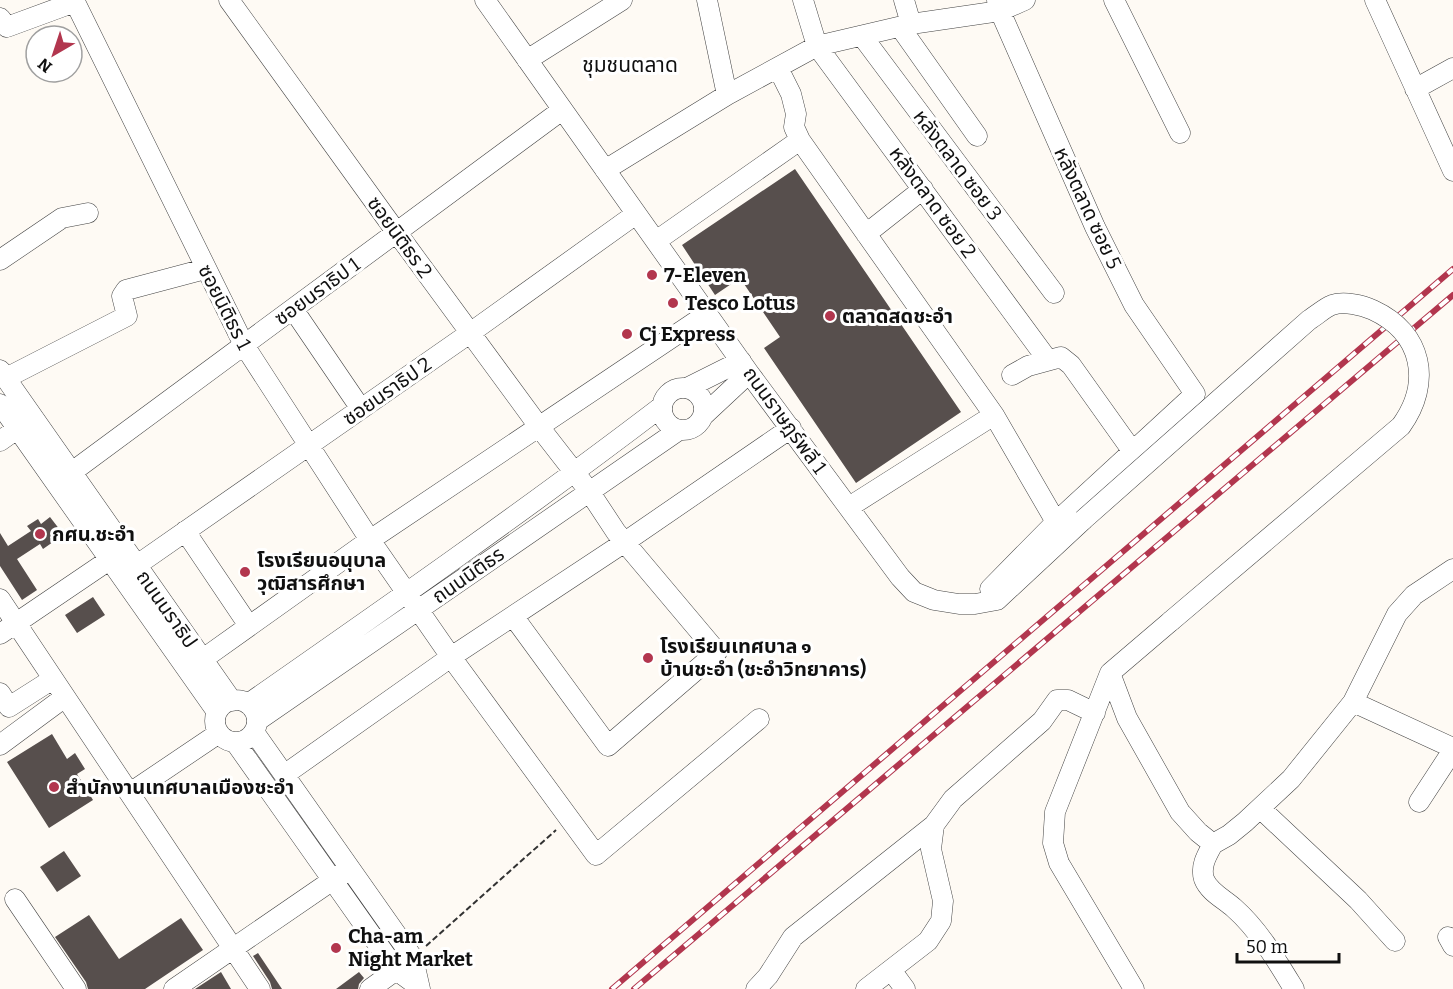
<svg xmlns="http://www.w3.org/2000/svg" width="1453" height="989" font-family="Bitter,'Noto Sans Thai',serif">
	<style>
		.building { fill: #574f4d }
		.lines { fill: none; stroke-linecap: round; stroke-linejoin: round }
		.minor-casing { stroke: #434343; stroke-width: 21 }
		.path { stroke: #323232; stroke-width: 2; stroke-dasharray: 6 3; stroke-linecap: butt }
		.minor { stroke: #fff; stroke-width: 20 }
		.rail-casing { stroke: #b2364e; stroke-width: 6 }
		.rail { stroke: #fff; stroke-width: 4; stroke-dasharray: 11; stroke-linecap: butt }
		.minor-bridge-casing { stroke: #434343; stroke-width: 21; stroke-linecap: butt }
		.minor-bridge { stroke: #fff; stroke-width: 20 }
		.poi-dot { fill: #b2364e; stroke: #fff; stroke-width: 2 }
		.labels { text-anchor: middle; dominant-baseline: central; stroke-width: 6; stroke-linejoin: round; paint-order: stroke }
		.street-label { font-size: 20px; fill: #101010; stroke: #fff }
		.poi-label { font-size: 20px; font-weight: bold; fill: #101010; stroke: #fff; text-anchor: start }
		.neighbourhood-label { font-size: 21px; fill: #101010; stroke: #fff }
	</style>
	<rect width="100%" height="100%" fill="#fefaf4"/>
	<!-- building -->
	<path class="building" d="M795,169L961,412L856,483L764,348L780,337L740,278L715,295L682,245Z
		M50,517L60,530L50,537L53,542L43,549L40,544L17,559L37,590L22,600L0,566V533L8,546L31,531L27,526L38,519L41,524Z
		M93,597L105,615L77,633L65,615Z
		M52,734L67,759L75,753L85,769L77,774L93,800L49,828L7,762Z
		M64,851L81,876L57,892L40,867Z
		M89,915L119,959L181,918L203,950L145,989H88L86,982L55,937Z
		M258,953L282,989H272L270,982L253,956Z
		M221,972L231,989H195Z
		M359,972L364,978L359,984L358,989H336Z"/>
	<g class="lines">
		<!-- minor casing -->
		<g class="minor-casing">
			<path id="minor" d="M229,0L397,233L540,428L589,491L616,532L717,652L608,746L513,616
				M485,0L749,373L900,577L914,592L934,600L959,604H975L997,600L1083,520
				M707,0L727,95
				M803,0L817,46L1047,359
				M904,0L911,24
				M1114,0L1180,133
				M1375,0L1453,171
				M0,18L7,27L75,2L244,345L370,540L451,657L596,855L759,719
				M900,27L977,136
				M862,36L1054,293
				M527,60L622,0
				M778,68L791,94L796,114L794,127L800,140
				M1415,89L1453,68
				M605,170L727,95L817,46L911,24L1000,11L1025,0
				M866,234L923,189
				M656,241L800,140L994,415L849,507
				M0,260L62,218L88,213
				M293,309L361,409
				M0,370L232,701
				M1012,375L1028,366L1061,357L1071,365L1133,452
				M6,378L127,316L122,296L126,290L205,269
				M662 409a21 21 0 1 1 42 0a21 21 0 1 1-42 0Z
				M687,388L741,361
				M0,404L217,712
				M704,415L749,373
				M994,415L1056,522
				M0,441L17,429
				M72,472L562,110
				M185,531L249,626
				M137,565L470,333L636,214
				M990,589L1056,522L1195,394L1134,305L1095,227L1000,11L997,0
				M0,599L260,989
				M0,634L121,552
				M203,659L370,540L707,314
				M1110,673L1127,718L1180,812L1198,832L1213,844L1229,835L1245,822L1291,779L1353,702L1397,614L1414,595L1453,569
				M0,693L9,707L53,679
				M215 721a21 21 0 1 1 42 0a21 21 0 1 1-42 0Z
				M1353,702L1453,748
				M248,704C387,607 526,510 661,407
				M257,721L679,430
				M254,732L413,958L420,989
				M235,742L396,970L418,986
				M0,745L65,697
				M284,775L451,657L625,542L791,428
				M130,793L219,733
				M1419,802L1453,750
				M1260,808L1358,900L1395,941
				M1213,844C1207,855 1200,866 1204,879C1209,892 1224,899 1234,908C1259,930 1277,961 1294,989
				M15,899L76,989
				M1448,937L1453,946
				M891,970L905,989
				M174,989L343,873
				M370,989L406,963
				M756,989L768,976L793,937L934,825
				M866,989L928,941L941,921L943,901L931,849L934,825L953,799L1042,721L1057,700H1068L1095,713
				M1134,989L1059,863L1053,843L1055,812L1110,673L1171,621"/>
		</g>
		<!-- path -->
		<path class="path" d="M426,946L556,830"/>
		<!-- minor -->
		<use href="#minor" class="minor"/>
		<!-- rail casing -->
		<g class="rail-casing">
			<path id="rail" d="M612,989L1453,269
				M634,989L1453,295"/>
		</g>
		<!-- rail -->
		<use href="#rail" class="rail"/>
		<!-- minor-bridge casing -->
		<g class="minor-bridge-casing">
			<path id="minor-bridge" d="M1083,520L1309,320C1316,316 1324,308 1332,305C1344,301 1362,305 1373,310C1423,333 1432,383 1401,426L1171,621"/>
		</g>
		<!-- minor-bridge -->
		<use href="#minor-bridge" class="minor-bridge"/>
	</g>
	<!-- markers -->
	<g class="poi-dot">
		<circle cx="652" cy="275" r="6"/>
		<circle cx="673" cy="303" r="6"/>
		<circle cx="830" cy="316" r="6"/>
		<circle cx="627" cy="334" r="6"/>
		<circle cx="40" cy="534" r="6"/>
		<circle cx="245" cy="572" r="6"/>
		<circle cx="648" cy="658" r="6"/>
		<circle cx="54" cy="787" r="6"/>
		<circle cx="336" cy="948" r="6"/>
	</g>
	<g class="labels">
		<!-- street labels -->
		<g class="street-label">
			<text transform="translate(958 165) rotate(53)">หลังตลาด ซอย 3</text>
			<text transform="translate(933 202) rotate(54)">หลังตลาด ซอย 2</text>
			<text transform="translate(1088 208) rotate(65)">หลังตลาด ซอย 5</text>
			<text transform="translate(400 237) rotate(54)">ซอยนิติธร 2</text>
			<text transform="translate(317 291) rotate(-36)">ซอยนราธิป 1</text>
			<text transform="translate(225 307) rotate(63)">ซอยนิติธร 1</text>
			<text transform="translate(387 391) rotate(-35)">ซอยนราธิป 2</text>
			<text transform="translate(785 420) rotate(54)">ถนนราษฎร์พลี 1</text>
			<text transform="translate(468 575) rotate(-35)">ถนนนิติธร</text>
			<text transform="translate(167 609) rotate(55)">ถนนนราธิป</text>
		</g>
		<!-- poi labels -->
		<g class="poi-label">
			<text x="664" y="275">7-Eleven</text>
			<text x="685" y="303">Tesco Lotus</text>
			<text x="842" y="316">ตลาดสดชะอำ</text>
			<text x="639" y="334">Cj Express</text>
			<text x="52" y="534">กศน.ชะอำ</text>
			<text x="257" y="560">โรงเรียนอนุบาล<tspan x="257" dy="23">วุฒิสารศึกษา</tspan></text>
			<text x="660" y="646">โรงเรียนเทศบาล ๑<tspan x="660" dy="23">บ้านชะอำ (ชะอำวิทยาคาร)</tspan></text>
			<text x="66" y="787">สํานักงานเทศบาลเมืองชะอำ</text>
			<text x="348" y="936">Cha-am<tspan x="348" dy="23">Night Market</tspan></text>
		</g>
		<!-- neighbourhood labels -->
		<g class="neighbourhood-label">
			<text x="630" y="65">ชุมชนตลาด</text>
		</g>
	</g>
	<!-- north arrow -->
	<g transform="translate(54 54) rotate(219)"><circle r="28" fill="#ffffff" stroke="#9f9f9f" stroke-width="1.5"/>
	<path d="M0-4.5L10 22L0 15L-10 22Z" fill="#b2364e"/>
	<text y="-9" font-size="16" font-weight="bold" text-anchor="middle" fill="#101010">N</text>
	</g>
	<!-- scale -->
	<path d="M1237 953v9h102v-9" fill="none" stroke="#101010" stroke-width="3"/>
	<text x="1246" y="953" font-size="18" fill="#101010" stroke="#ffffff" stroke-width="4.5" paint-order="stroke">50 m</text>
</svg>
